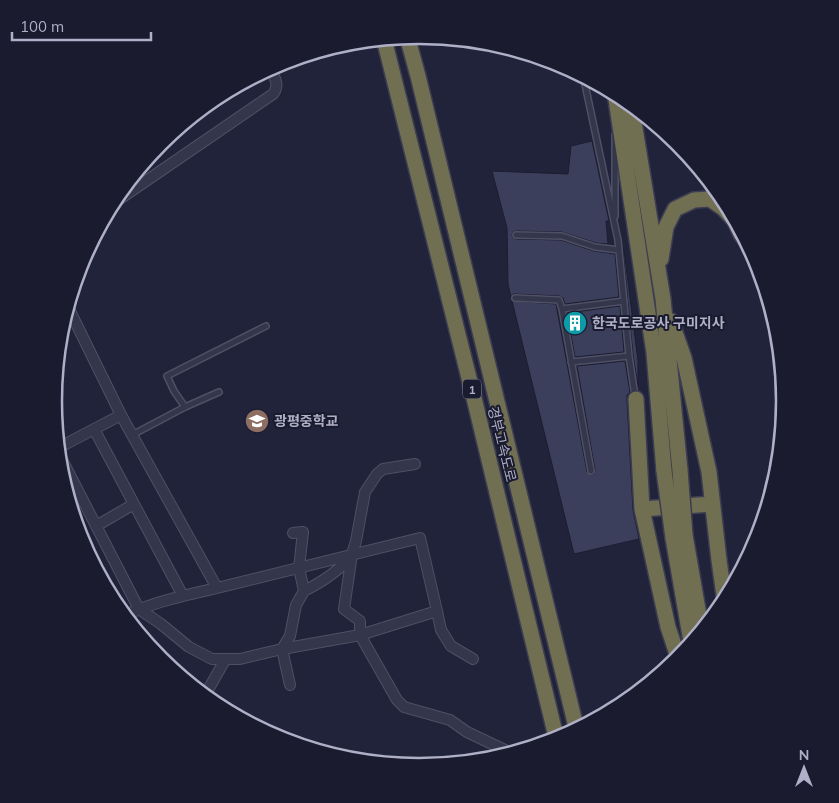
<svg xmlns="http://www.w3.org/2000/svg" width="839" height="803" font-family="Mulish,'Noto Sans KR',sans-serif">
	<style>
		.building { fill: #3c3f5b; stroke: #1c1d31 }
		.lines { fill: none; stroke-linecap: round; stroke-linejoin: round }
		.service-casing { stroke: #4f5065; stroke-width: 8 }
		.minor-casing { stroke: #4f5065; stroke-width: 12 }
		.motorway-casing { stroke: #3c3d52; stroke-width: 18 }
		.service { stroke: #34364b; stroke-width: 5 }
		.minor { stroke: #34364b; stroke-width: 10 }
		.motorway { stroke: #716f51; stroke-width: 15 }
		.motorway-bridge-casing { stroke: #3c3d52; stroke-width: 18; stroke-linecap: butt }
		.motorway-bridge { stroke: #716f51; stroke-width: 15 }
		.labels { text-anchor: middle; dominant-baseline: central; stroke-width: 4; stroke-linejoin: round; paint-order: stroke }
		.shield { fill: #1a1b2f; stroke: #828399; stroke-width: 1 }
		.shield-label { font-size: 12px; font-weight: bold; fill: #afb0c7 }
		.poi-label { font-size: 14px; font-weight: bold; fill: #afb0c7; stroke: #1a1b2f; text-anchor: start }
		.street-label { font-size: 14px; fill: #afb0c7; stroke: #1a1b2f }
		.rim { fill: none; stroke: #afb0c7; stroke-width: 2.5 }
	</style>
	<rect width="100%" height="100%" fill="#20233a"/>
	<!-- building -->
	<path class="building" d="M592,141L609,221H606L608,244L596,243L562,232L516,231L513,232L512,235L513,238L516,239L561,240L594,251L615,254L619,297L565,304L563,298L559,296L515,294H513L511,297L508,284L507,228L492,171L568,174L571,146Z
		M623,250H624L638,361V386L633,355Z
		M512,301L556,304L587,472L590,475L594,474L595,470L577,366L625,361L630,392L627,395V400L633,510L639,539L574,554Z
		M620,306L624,352L575,357L567,313Z"/>
	<g class="lines">
		<!-- service casing -->
		<g class="service-casing">
			<path id="service" d="M583,75L618,240L629,356L635,396
				M615,135V216
				M516,235L562,236L595,247L619,250
				M515,298L559,300L562,309L624,301
				M562,309L591,471
				M571,362L629,356
				M185,407L174,391L167,376L266,326
				M132,435L185,407L219,392"/>
		</g>
		<!-- minor casing -->
		<g class="minor-casing">
			<path id="minor" d="M111,205L273,94C280,85 275,77 269,68
				M67,305L121,415L217,588C186,595 153,602 124,616
				M94,429L183,596
				M58,448L121,415
				M58,452L139,609L161,624L189,647L212,659H240L282,649L290,685
				M415,464L383,469L377,474L365,492L356,541L352,554L344,609L360,621V635L397,700L404,707L450,720L467,732L507,751L512,755
				M96,526L134,504
				M217,588L420,538L437,611L360,635L282,649
				M304,591C322,582 339,571 351,556
				M437,611L441,630L451,646L473,659
				M282,649L290,636L296,605L304,591L299,568L303,532L293,533
				M204,697L225,660"/>
		</g>
		<!-- motorway casing -->
		<g class="motorway-casing">
			<path id="motorway" d="M407,36L418,76L577,731
				M384,39L474,398L557,741
				M615,93L654,353L664,471
				M631,104L663,299L680,470
				M661,259L666,227L675,209L694,200L710,199L723,208L735,221L741,234L748,243
				M671,321L684,358L709,472L719,560L725,603
				M636,399L642,509L668,627L679,660
				M642,509L712,504
				M685,535L700,621L703,631
				M673,538L690,636L692,644"/>
		</g>
		<!-- service -->
		<use href="#service" class="service"/>
		<!-- minor -->
		<use href="#minor" class="minor"/>
		<!-- motorway -->
		<use href="#motorway" class="motorway"/>
		<!-- motorway-bridge casing -->
		<g class="motorway-bridge-casing">
			<path id="motorway-bridge" d="M680,470L685,535
				M664,471L673,538"/>
		</g>
		<!-- motorway-bridge -->
		<use href="#motorway-bridge" class="motorway-bridge"/>
	</g>
	<!-- icons -->
	<defs>
		<g id="building-disc" transform="scale(1.25)"><circle r="9.5" fill="#0f9aa8" stroke="#1a1b2f"/><path d="M-4-6H4V6H1V3H-1V6H-4ZM-2.5-4.3h1.7v1.8h-1.7ZM.8-4.3h1.7v1.8H.8ZM-2.5-1h1.7V.8h-1.7ZM.8-1h1.7V.8H.8Z" fill="#fff"/></g>
		<g id="school-disc" transform="scale(1.25)"><circle r="9.5" fill="#8d6e63" stroke="#1a1b2f"/><path d="M0-5L7-2L0 1L-7-2ZM-4 1L0 2.5L4 1V4Q0 6-4 4Z" fill="#fff"/></g>
	</defs>
	<g fill-rule="evenodd">
		<use href="#building-disc" x="575" y="323"/>
		<use href="#school-disc" x="257" y="421"/>
	</g>
	<g class="labels">
		<!-- shield labels -->
		<rect class="shield" x="463" y="379.5" width="18" height="19" rx="4"/>
		<g class="shield-label">
			<text x="472" y="389">1</text>
		</g>
		<!-- poi labels -->
		<g class="poi-label">
			<text x="592" y="323">한국도로공사 구미지사</text>
			<text x="274" y="421">광평중학교</text>
		</g>
		<!-- street labels -->
		<g class="street-label">
			<text transform="translate(502 444) rotate(76)">경부고속도로</text>
		</g>
	</g>
	<!-- crop -->
	<path d="M0 0H839V803H0ZM62 401a357 357 0 1 1 714 0a357 357 0 1 1-714 0Z" fill="#1a1b2f" fill-rule="evenodd"/>
	<path class="rim" d="M62 401a357 357 0 1 1 714 0a357 357 0 1 1-714 0Z"/>
	<!-- north arrow -->
	<g transform="translate(804 768)" stroke="#1a1b2f" stroke-width="4" paint-order="stroke">
	<path d="M0-4L9 19L0 12L-9 19Z" fill="#afb0c7"/>
	<text y="-8" font-size="14" font-weight="bold" text-anchor="middle" fill="#afb0c7">N</text>
	</g>
	<!-- scale -->
	<path d="M12 32v8h139v-8" fill="none" stroke="#afb0c7" stroke-width="2.5"/>
	<text x="20" y="32" font-size="15" fill="#afb0c7" stroke="#1a1b2f" stroke-width="4" paint-order="stroke">100 m</text>
</svg>
